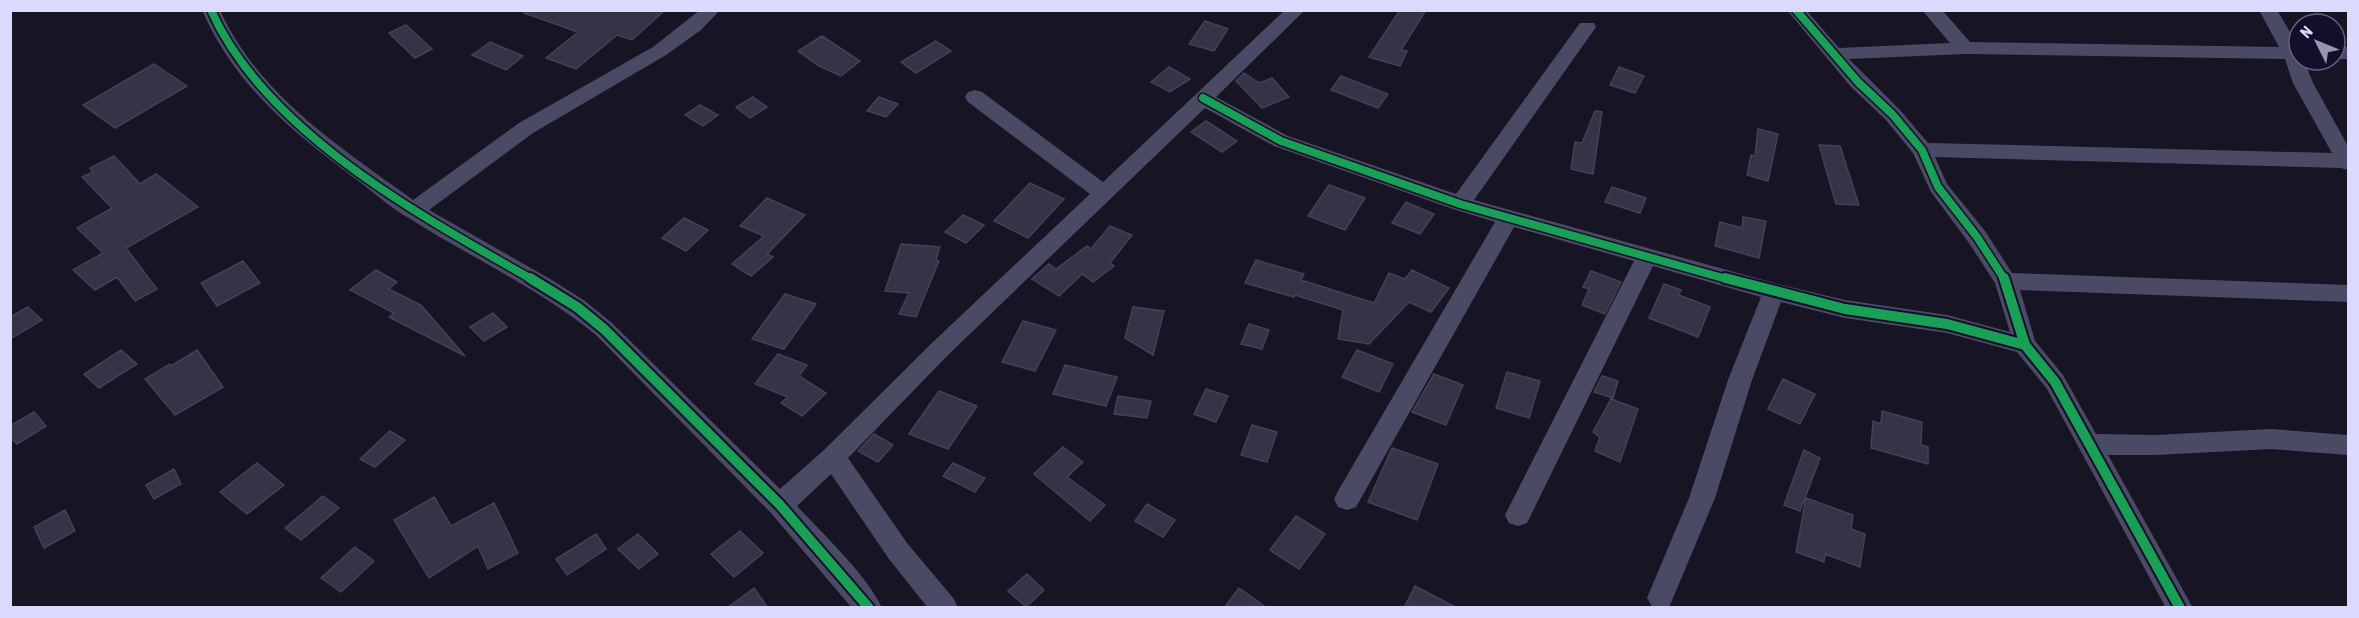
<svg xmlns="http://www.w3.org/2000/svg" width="2359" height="618" font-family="'Asap Condensed',sans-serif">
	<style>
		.building { fill: #363346; stroke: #434058; stroke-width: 1.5 }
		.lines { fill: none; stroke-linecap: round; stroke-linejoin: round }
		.minor { fill: #4a4a65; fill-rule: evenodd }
		.cycleway-far1-casing { stroke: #130f2a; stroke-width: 11 }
		.cycleway-casing { stroke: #130f2a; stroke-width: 14 }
		.cycleway-far1 { stroke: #1a9f57; stroke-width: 8 }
		.cycleway { stroke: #1a9f57; stroke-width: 10 }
	</style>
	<rect width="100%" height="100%" fill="#171524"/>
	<!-- building -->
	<path class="building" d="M524,10H665L632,40L617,35L576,69L546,58L578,32L524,13Z
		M1400,10H1426L1401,50L1407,51L1400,66L1369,57Z
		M1205,21L1228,29L1214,51L1189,44Z
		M406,25L432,49L415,58L389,33Z
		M822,36L860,61L841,76L819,66L798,51Z
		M936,41L951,51L916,73L901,62Z
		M490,42L523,56L506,70L472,55Z
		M154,64L187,86L115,128L83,105Z
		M1169,67L1190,79L1170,92L1151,82Z
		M1619,67L1644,76L1635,93L1610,85Z
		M1244,73L1259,83L1272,78L1289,97L1262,108L1236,81Z
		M1341,76L1388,94L1378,108L1331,90Z
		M753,97L767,107L750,118L736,107Z
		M879,97L898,104L886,117L867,111Z
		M700,105L718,115L703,126L685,115Z
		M1595,111L1602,112L1593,174L1571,169L1575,142L1582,143Z
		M1206,121L1237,141L1222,152L1191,132Z
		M1758,129L1778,134L1768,181L1747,175L1751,155L1755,156Z
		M1819,145L1840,146L1859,205L1836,204Z
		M114,156L140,184L156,174L198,207L126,248L157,289L135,301L117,277L95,290L73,270L103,253L77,228L112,208L82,177L93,172L90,168Z
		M1030,183L1064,199L1028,238L994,221Z
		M1329,185L1365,198L1345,230L1308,216Z
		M1612,187L1646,198L1640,213L1605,202Z
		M767,198L805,215L767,254L773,257L751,276L732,264L764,236L740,226Z
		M1406,202L1434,214L1420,234L1392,223Z
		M963,215L984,225L966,243L945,232Z
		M1743,217L1766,221L1759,258L1715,246L1720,222L1742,228Z
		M684,218L708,230L686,251L662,238Z
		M1110,226L1132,235L1110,263L1114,266L1093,282L1082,274L1059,296L1032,279L1049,264L1056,269L1087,246L1091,249Z
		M901,244L940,247L936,260L939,261L916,317L899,314L909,293L885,291Z
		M1256,260L1304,274L1301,280L1374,303L1389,273L1405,279L1412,270L1449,288L1431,312L1409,302L1369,344L1338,339L1343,310L1295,295L1294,297L1245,283Z
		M243,261L260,283L217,306L201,283Z
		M376,270L397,282L389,289L421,305L465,356L389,317L394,313L350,290Z
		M1591,271L1621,282L1605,314L1582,305L1589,289L1583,287Z
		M1664,284L1681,290L1679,295L1710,307L1698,337L1649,318Z
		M785,294L816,304L784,349L752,339Z
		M28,307L42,320L10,339V317Z
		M1133,307L1164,311L1153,355L1125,338Z
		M493,313L507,327L484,341L470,327Z
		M1023,321L1056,330L1035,371L1002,362Z
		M1249,324L1269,330L1262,349L1241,344Z
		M121,350L137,364L99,388L84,374Z
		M197,350L223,387L175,415L145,379L170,364L171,366Z
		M1357,350L1393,364L1379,392L1342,377Z
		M778,354L807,365L799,376L826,393L802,416L781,403L788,397L755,384Z
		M1065,365L1117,377L1106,406L1053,394Z
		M1507,372L1540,381L1529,418L1496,408Z
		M1434,374L1463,385L1446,425L1412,412Z
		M1602,376L1618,381L1613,398L1594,392Z
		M1783,379L1815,394L1800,424L1768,409Z
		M1206,389L1228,396L1216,422L1194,414Z
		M939,391L977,406L948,449L909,434Z
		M1118,396L1151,401L1147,418L1114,414Z
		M1611,399L1638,409L1620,462L1595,451L1600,437L1593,432Z
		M1882,411L1922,422L1921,445L1928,447V464L1871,448L1873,421L1881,424Z
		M34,412L46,426L17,444L10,437V426Z
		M1252,425L1277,432L1267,462L1241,455Z
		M390,431L405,440L375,467L360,459Z
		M874,434L893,445L878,462L858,451Z
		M1063,447L1083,462L1067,477L1105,505L1090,521L1034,474Z
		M1392,448L1438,464L1417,520L1368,502Z
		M1804,450L1820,458L1800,511L1784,505Z
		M257,463L284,485L247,514L220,492Z
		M953,463L985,478L975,492L943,476Z
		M174,469L181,484L154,499L146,485Z
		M323,496L339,508L301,540L285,528Z
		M434,497L451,526L494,503L518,553L488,569L478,546L429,578L394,520Z
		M1806,498L1853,515L1851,529L1865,534L1860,567L1825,554L1824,562L1796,552Z
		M1147,504L1175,520L1163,537L1135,521Z
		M65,510L75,531L44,548L34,527Z
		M1296,516L1325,534L1299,569L1270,550Z
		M740,531L763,553L734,577L711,554Z
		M596,534L606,549L567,575L556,559Z
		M638,534L658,554L639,569L618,549Z
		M355,547L374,561L341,592L321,578Z
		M1027,574L1044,590L1026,607L1008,591Z
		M1415,586L1457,608H1404Z
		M754,588L768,608H727Z
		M1239,588L1267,608H1224Z"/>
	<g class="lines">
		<!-- minor -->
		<path class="minor" d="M202,10H220C259,96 340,147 413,200L519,123L653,47L700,10H720L701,30L666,55L533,133L429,210L552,280L585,301L612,323L780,489L824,450L933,342L1090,194L968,102L965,97L968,92L975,90L982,92L1103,182L1285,10H1305L1216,97L1288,136L1456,194L1580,23H1594L1596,27L1474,200L1774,283L1845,300L1947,315L2010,332L1995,283L1969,243L1931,192L1913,153L1886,120L1851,87L1787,10H1806L1839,48L1950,43L1922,10H1942L1970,42L2279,47L2259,10H2277L2299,47V60H2304L2313,83L2348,146V170L2341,168L1935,157L1947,184L1985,231L2012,273L2348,285V302L2020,290L2035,341L2063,375L2096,434L2156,435L2271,429L2348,435V455L2271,449L2156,455H2108L2193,608H2166L2047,389L2017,352L1947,333L1845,318L1781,302L1752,380L1715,498L1673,598L1669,607L1653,608L1647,598L1689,498L1728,380L1761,297L1653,266L1527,523L1518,526L1509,523L1505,515L1634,261L1514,227L1356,507L1347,510L1338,507L1334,499L1338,491L1495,222L1453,209L1274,146L1205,108L949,354L848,458L907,543L954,599L958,608H928L889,559L831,474L797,506C821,532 868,576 882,608H852L771,513L596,335C538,288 470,257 407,217C388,206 371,190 353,177C290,130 234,84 202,10ZM1965,54L2285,59L2293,83L2332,153L1928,143L1900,110L1849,59Z
			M2335,47H2348V59H2335Z"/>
		<!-- cycleway-far1 casing -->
		<g class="cycleway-far1-casing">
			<path id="cycleway-far1" d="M211,10C265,132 421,216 533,280
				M1796,10L1858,82L1893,115L1922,150L1938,187L1977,237L2005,280
				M1203,98L1281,141L1460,204L1730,280"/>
		</g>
		<!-- cycleway casing -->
		<g class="cycleway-casing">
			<path id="cycleway" d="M530,278L577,307L604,329L780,505L869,608
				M1725,278L1845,309L1947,324L2025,345
				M2004,278L2025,345L2055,382L2180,608"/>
		</g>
		<!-- cycleway-far1 -->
		<use href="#cycleway-far1" class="cycleway-far1"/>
		<!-- cycleway -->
		<use href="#cycleway" class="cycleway"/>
	</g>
	<!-- border -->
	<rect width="2359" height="618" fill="none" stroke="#dcd9ff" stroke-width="24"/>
	<!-- north arrow -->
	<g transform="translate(2317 42) rotate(313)"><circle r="28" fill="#130f2a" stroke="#63607f" stroke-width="1.5"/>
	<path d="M0-4.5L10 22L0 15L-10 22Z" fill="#9794b2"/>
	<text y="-9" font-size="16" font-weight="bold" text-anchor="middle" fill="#dcd9ff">N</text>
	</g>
</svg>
